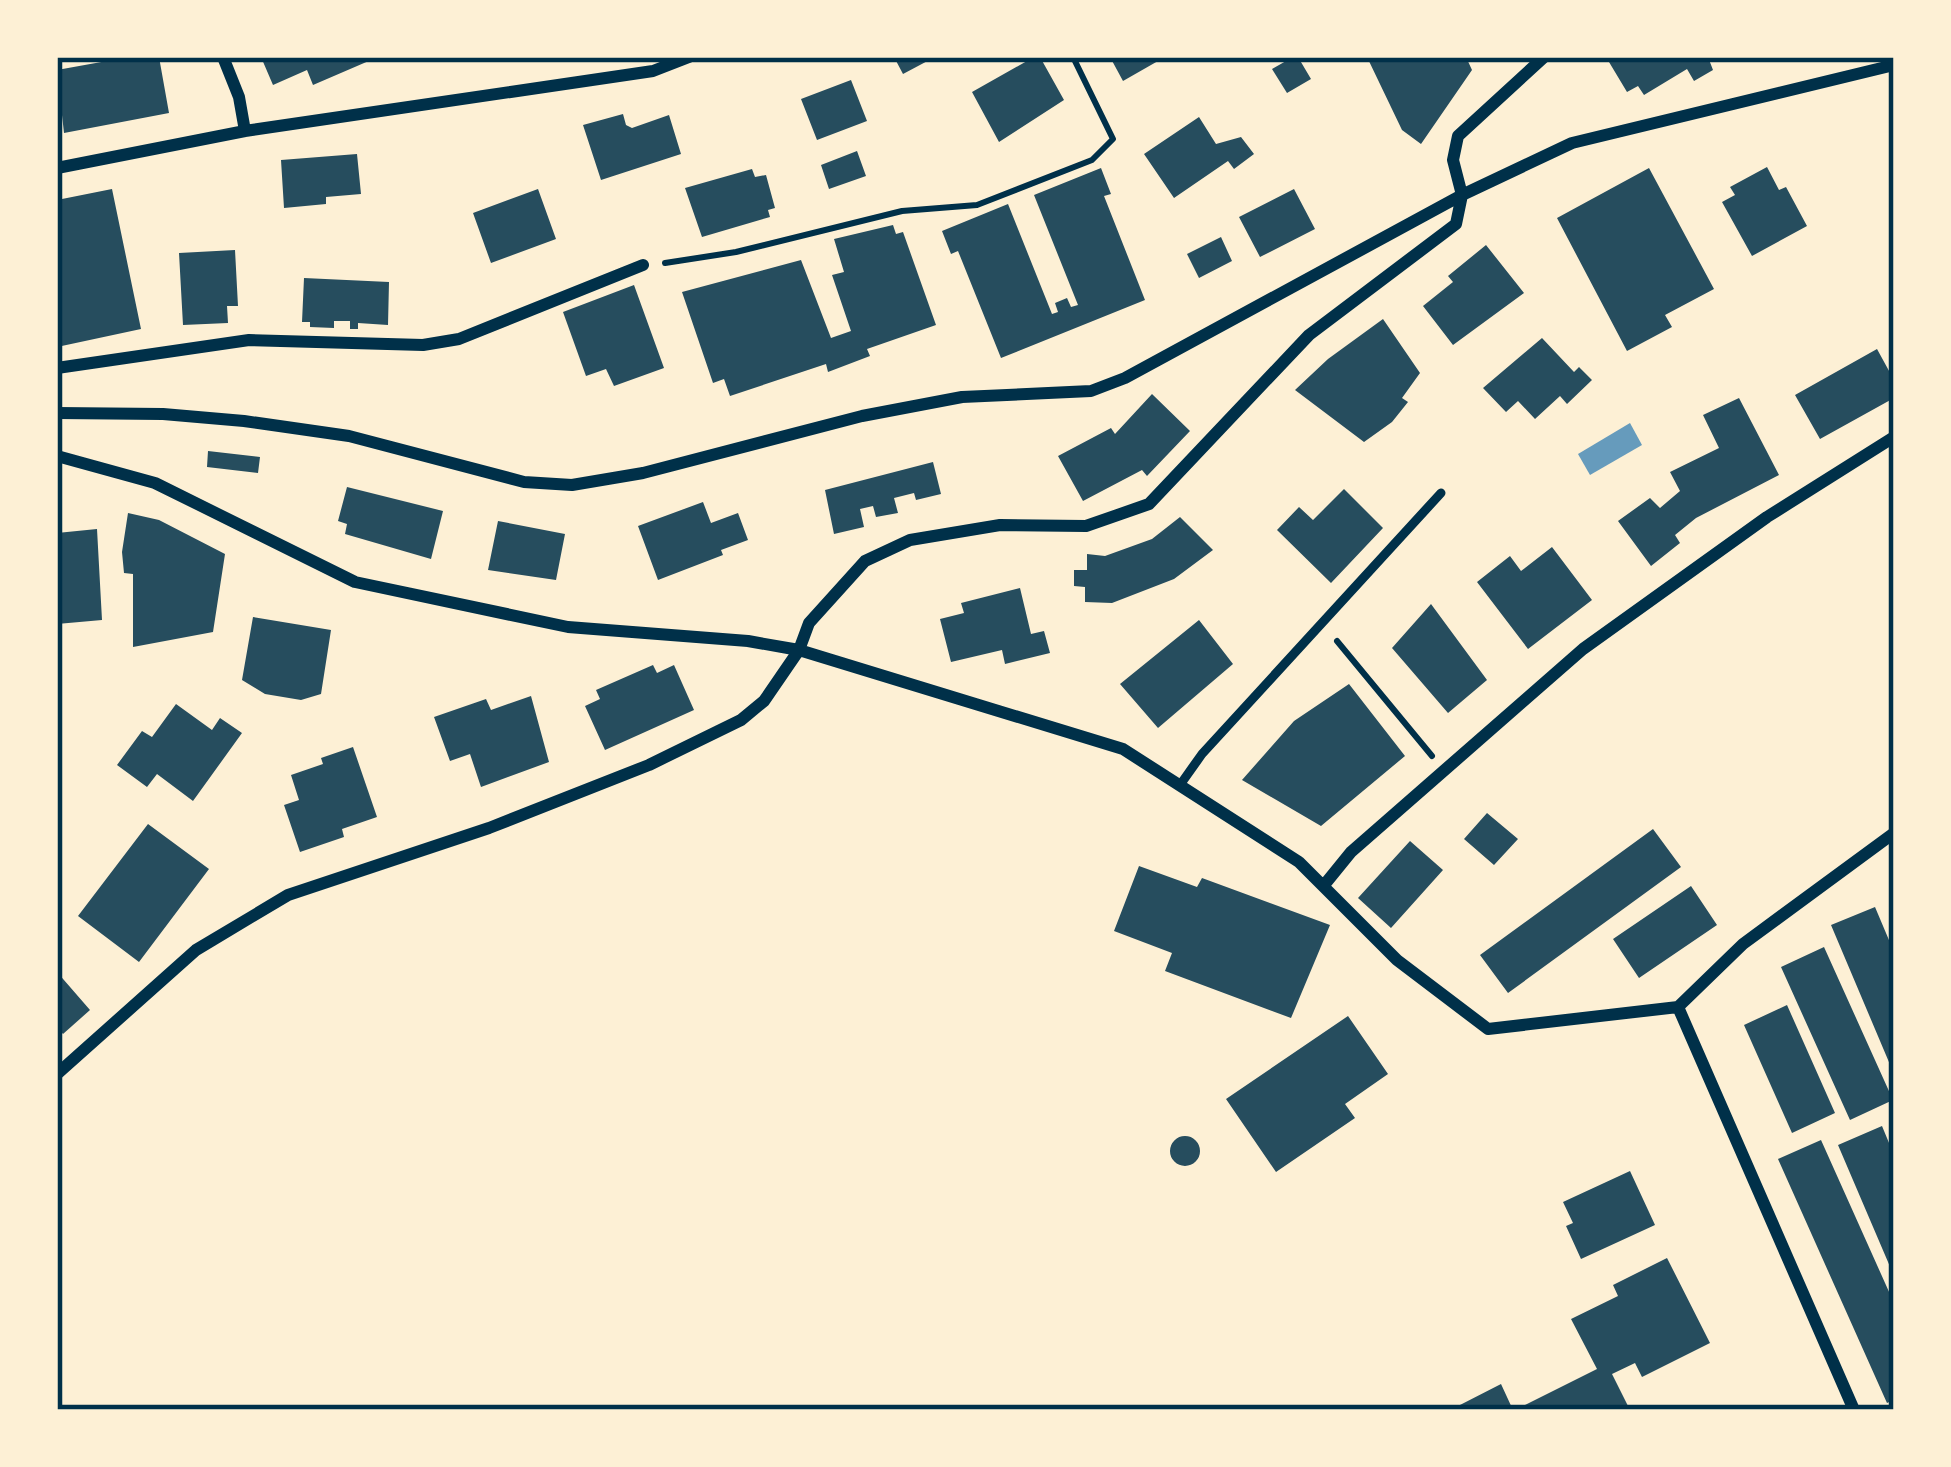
<svg xmlns="http://www.w3.org/2000/svg" width="1951" height="1467" font-family="'Varela Round',sans-serif">
	<style>
		.water { fill: #669bbc }
		.building { fill: #264d5e }
		.lines { fill: none; stroke-linecap: round; stroke-linejoin: round }
		.path { stroke: #003049; stroke-width: 6 }
		.service { stroke: #003049; stroke-width: 9 }
		.minor { stroke: #003049; stroke-width: 12 }
		.neatline { fill: none; stroke: #003049; stroke-width: 4.5 }
	</style>
	<rect width="100%" height="100%" fill="#fdf0d5"/>
	<!-- water -->
	<path class="water" d="M1630,423L1642,445L1590,475L1578,454Z"/>
	<!-- building -->
	<path class="building" d="M129,57H159L169,113L64,133L57,70Z
		M261,57H378L313,85L307,70L273,85Z
		M894,57H935L903,74Z
		M1034,57H1040L1064,100L999,142L972,92Z
		M1110,57H1165L1123,81Z
		M1293,57H1298L1311,79L1287,93L1272,69Z
		M1367,57H1466L1472,70L1421,144L1402,130Z
		M1606,57H1708L1713,70L1694,81L1687,69L1644,95L1638,86L1627,92Z
		M851,80L867,121L817,140L801,99Z
		M623,114L626,125L632,128L669,115L681,154L601,180L583,125Z
		M1199,117L1216,144L1241,137L1254,154L1234,169L1228,161L1174,198L1144,154Z
		M857,151L866,176L829,189L821,165Z
		M357,154L361,194L326,197V204L284,208L281,160Z
		M1767,167L1779,190L1786,187L1807,226L1752,256L1722,202L1735,195L1730,187Z
		M1101,168L1111,194L1104,196L1145,300L1001,358L958,251L951,254L942,231L1008,204L1052,314L1058,312L1055,303L1067,298L1071,307L1078,305L1034,195Z
		M1649,168L1714,289L1665,315L1672,327L1627,351L1557,218Z
		M752,169L755,177L766,175L775,208L768,210L770,217L702,237L685,188Z
		M112,189L141,329L57,347V200Z
		M538,189L556,239L491,263L473,213Z
		M1294,189L1315,229L1260,257L1239,217Z
		M893,225L896,234L903,232L936,325L867,349L870,356L828,372L826,364L730,396L724,379L713,383L682,292L801,260L831,338L851,331L832,275L844,272L834,239Z
		M1221,237L1232,261L1199,278L1187,254Z
		M1486,245L1524,293L1453,345L1423,306L1453,282L1448,276Z
		M235,250L238,306H227L228,323L183,325L179,253Z
		M304,278L389,282L388,325L358,323V329H350V321H334V328L310,327V322H302Z
		M634,285L664,368L614,386L606,369L586,376L563,312Z
		M1383,319L1420,373L1402,398L1408,402L1392,422L1364,442L1295,390L1328,359Z
		M1542,338L1574,372L1579,367L1592,380L1567,404L1560,396L1535,419L1518,401L1506,412L1483,388Z
		M1877,349L1894,380V398L1820,439L1795,395Z
		M1152,394L1190,431L1147,476L1142,470L1083,501L1058,456L1111,428L1115,434Z
		M1739,398L1779,475L1696,518L1675,535L1680,543L1651,566L1618,521L1650,498L1660,508L1680,491L1670,472L1719,448L1703,415Z
		M208,451L260,457L258,473L207,467Z
		M933,462L941,494L916,500L914,493L894,498L898,513L876,517L873,506L860,509L864,527L834,534L825,490Z
		M347,487L443,511L431,559L345,534L347,524L338,521Z
		M1344,489L1383,528L1331,583L1277,530L1299,507L1313,520Z
		M703,502L711,523L738,513L748,540L721,550L723,555L658,580L638,526Z
		M128,513L159,520L225,554L213,632L133,647V574L124,573L122,552Z
		M1180,517L1213,550L1174,579L1112,603L1085,602V587L1074,586V570H1087V554L1105,556L1152,539Z
		M498,521L565,534L556,580L488,570Z
		M97,529L102,620L57,624V533Z
		M1552,547L1592,600L1528,649L1477,582L1510,556L1521,571Z
		M1020,588L1031,634L1044,631L1050,653L1005,664L1002,650L951,662L940,619L964,613L961,603Z
		M1431,604L1487,680L1448,713L1392,648Z
		M253,617L331,630L321,694L301,700L265,694L242,680Z
		M1199,620L1233,664L1158,728L1120,684Z
		M653,665L657,673L674,665L694,710L605,750L585,706L600,699L596,690Z
		M1349,684L1405,756L1321,826L1242,780L1294,721Z
		M531,696L549,762L481,787L470,754L450,761L434,717L486,699L491,710Z
		M176,704L212,730L220,718L242,733L193,801L157,774L147,787L117,765L142,731L152,737Z
		M353,747L377,817L342,829L344,837L300,852L284,805L299,800L291,775L323,764L321,758Z
		M1487,813L1518,839L1494,865L1464,839Z
		M148,824L209,869L139,962L78,916Z
		M1653,829L1681,867L1508,993L1480,955Z
		M1410,841L1443,870L1391,928L1358,898Z
		M1139,866L1197,887L1202,878L1330,925L1291,1018L1165,971L1172,953L1114,931Z
		M1691,886L1717,925L1639,978L1613,939Z
		M1875,907L1894,952V1074L1831,925Z
		M1824,947L1893,1100L1850,1120L1781,967Z
		M57,972L90,1010L63,1034L57,1027Z
		M1787,1005L1835,1113L1792,1133L1744,1025Z
		M1348,1016L1388,1074L1345,1104L1355,1118L1276,1172L1226,1099Z
		M1882,1126L1894,1155V1276L1838,1145Z
		M1170 1151a15 15 0 1 1 30 0a15 15 0 1 1-30 0Z
		M1821,1140L1894,1303V1400L1887,1403L1778,1159Z
		M1630,1171L1655,1225L1581,1259L1566,1226L1573,1223L1563,1202Z
		M1667,1258L1710,1343L1642,1377L1635,1363L1612,1374L1630,1410H1515L1597,1369L1571,1319L1618,1296L1613,1285Z
		M1501,1384L1513,1410H1461L1458,1406Z"/>
	<g class="lines">
		<!-- path -->
		<path class="path" d="M665,263L736,252L902,211L977,205L1092,160L1113,139L1073,57
			M1337,641L1432,756"/>
		<!-- service -->
		<path class="service" d="M1180,785L1202,754L1441,493"/>
		<!-- minor -->
		<path class="minor" d="M223,57L239,97L245,131
			M57,168L245,131L653,71L689,57
			M57,368L249,340L423,345L459,339L643,265
			M57,413L163,414L244,421L349,436L524,482L572,485L643,473L862,416L962,397L1091,391L1125,378L1462,195L1572,143L1894,65
			M57,456L155,483L355,582L568,627L748,641L799,650L1123,749L1299,862L1397,960L1488,1029L1678,1007L1854,1410
			M1325,884L1351,852L1583,649L1767,517L1894,437
			M1678,1007L1743,944L1894,833
			M57,1074L196,950L288,895L489,828L649,765L741,720L764,701L799,650L809,623L865,561L910,540L1000,525L1086,526L1149,504L1309,335L1456,224L1462,195L1453,160L1458,136L1544,57"/>
	</g>
	<!-- border -->
	<rect width="1951" height="1467" fill="none" stroke="#fdf0d5" stroke-width="120"/>
	<rect x="60" y="60" width="1831" height="1347" class="neatline"/>
</svg>
